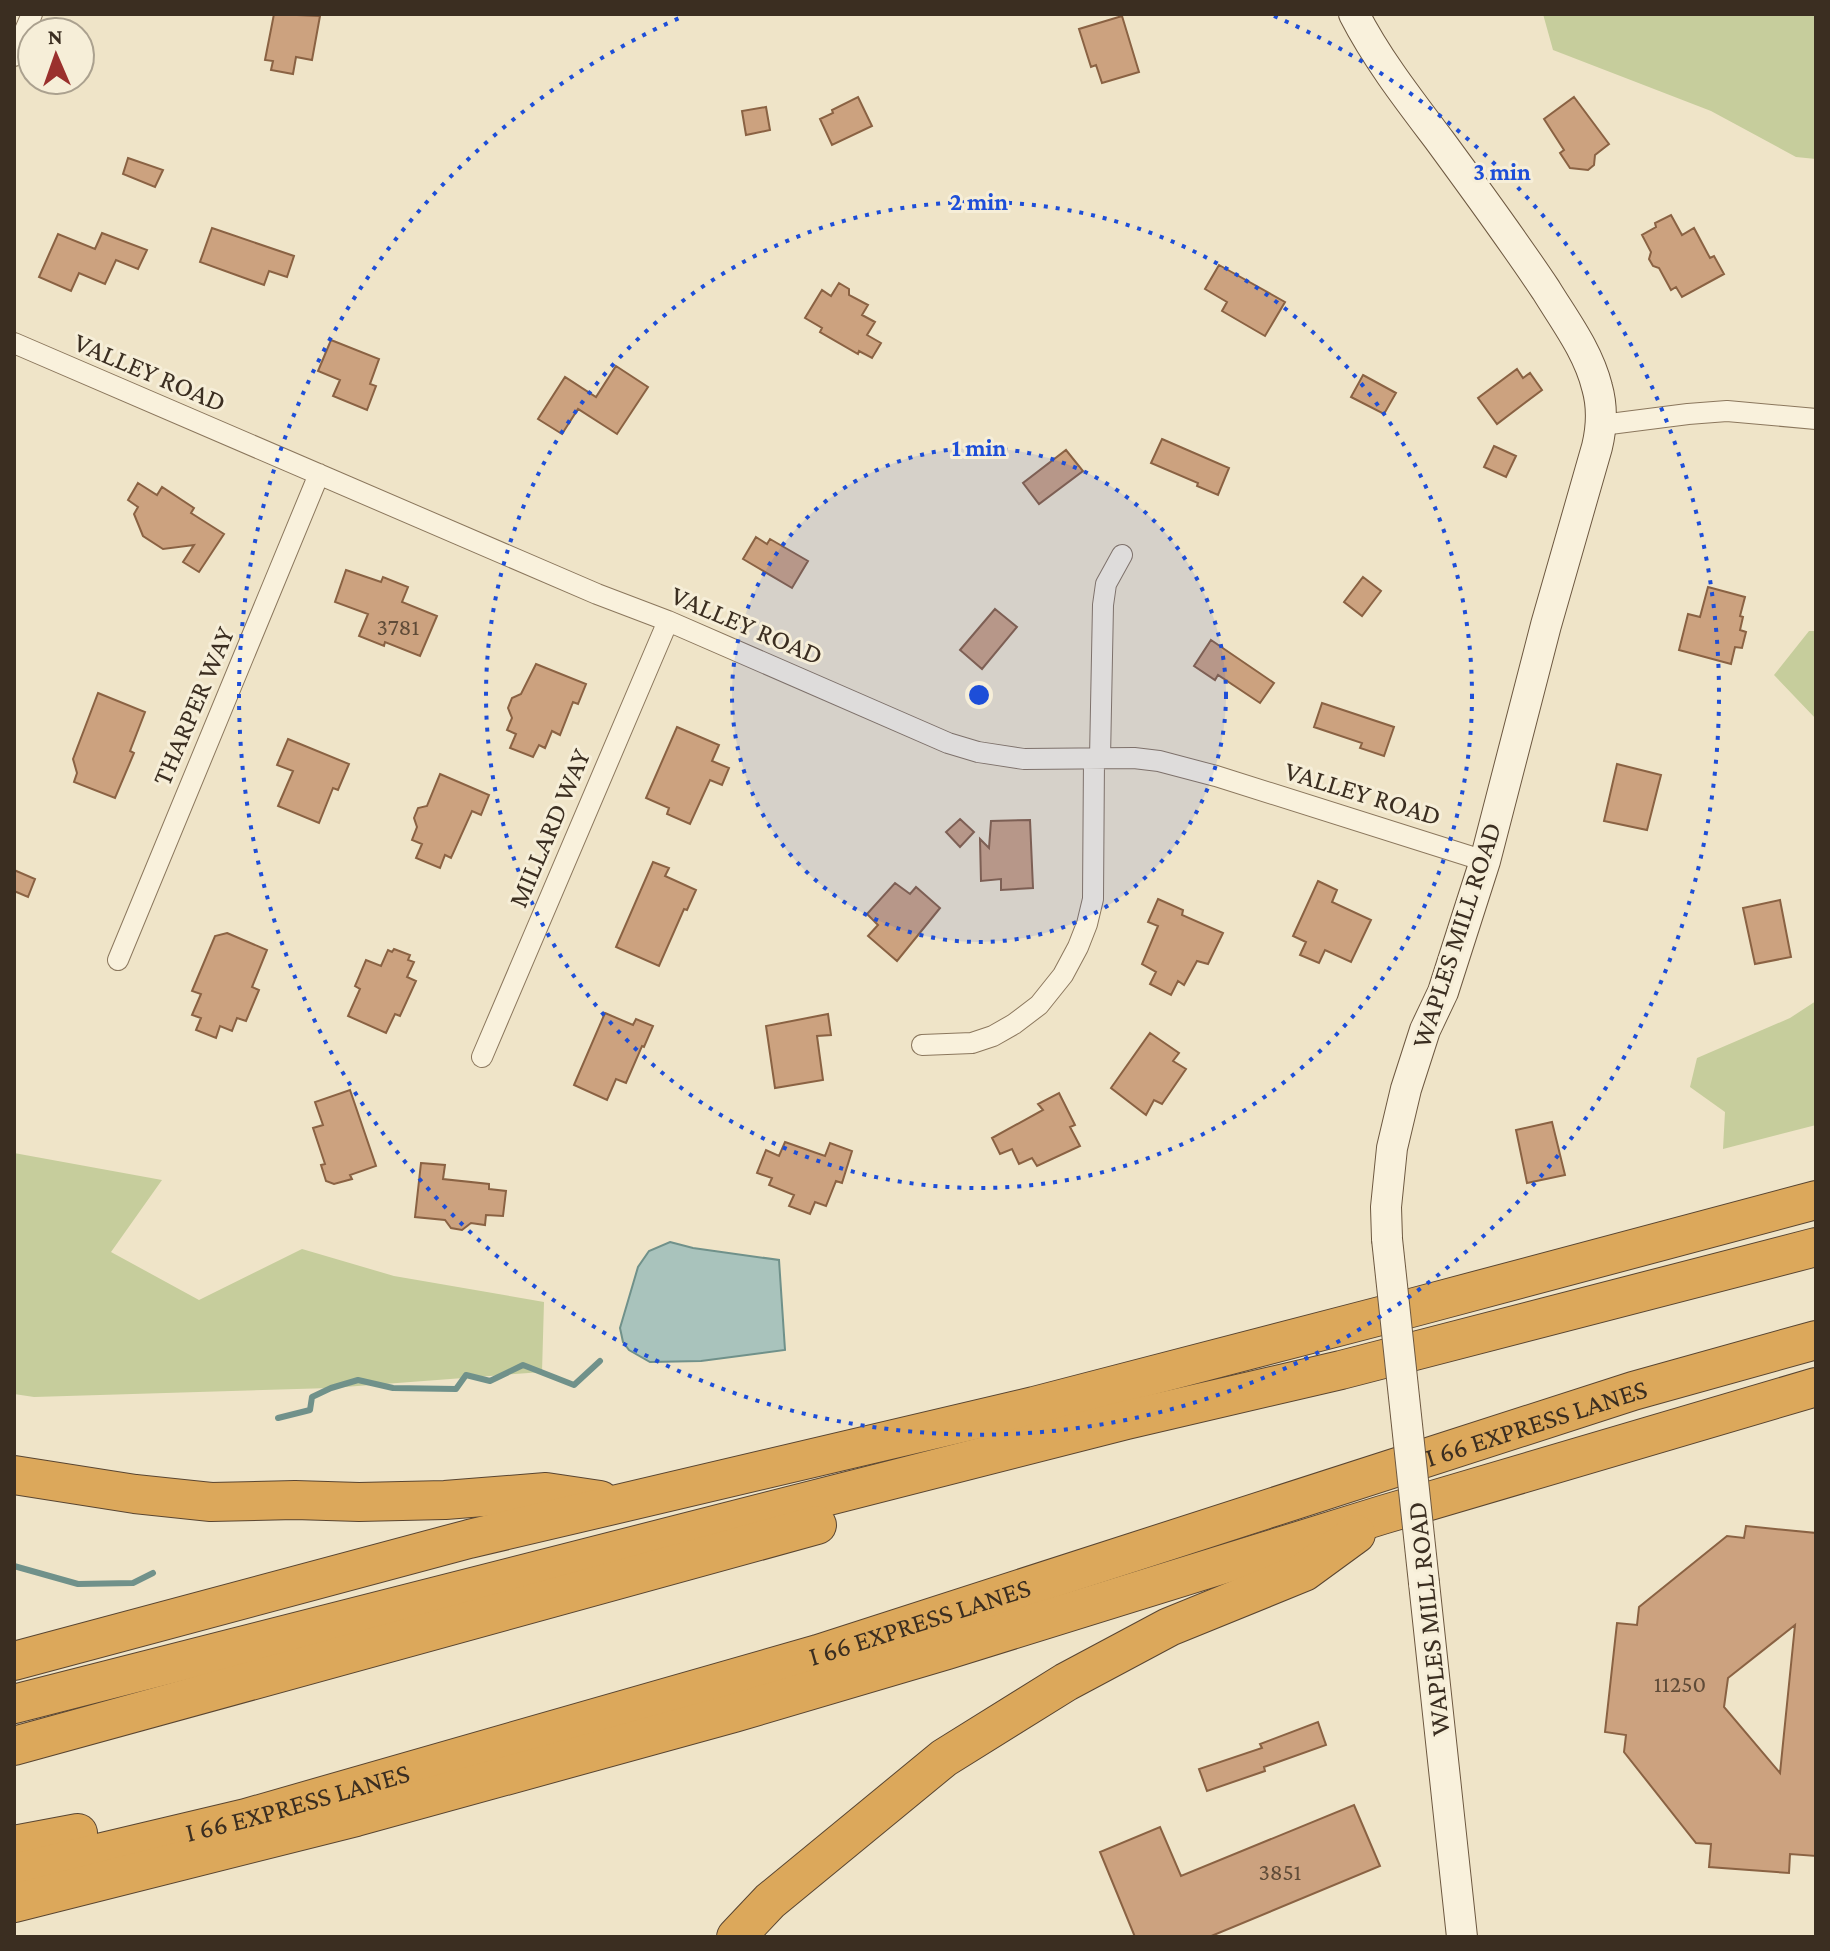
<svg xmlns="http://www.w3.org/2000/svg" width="1830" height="1951" font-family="'Crimson Pro',serif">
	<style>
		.green { fill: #c6cd9c }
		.water { fill: #a9c3bc; stroke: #70918a; stroke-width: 2 }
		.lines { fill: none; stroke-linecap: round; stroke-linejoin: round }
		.stream { stroke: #70918a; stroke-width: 6 }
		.building { fill: #cca27f; stroke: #8a6243; stroke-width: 2; fill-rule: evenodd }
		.street-casing { stroke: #8b775d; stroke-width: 22 }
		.secondary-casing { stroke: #6d5840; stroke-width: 32 }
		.highway-casing { stroke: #594531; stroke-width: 40 }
		.street { stroke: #f9f1dc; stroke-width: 20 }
		.secondary { stroke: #f9f1dc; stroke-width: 30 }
		.highway { stroke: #dca85b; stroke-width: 38 }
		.secondary-bridge-casing { stroke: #6d5840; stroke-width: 32; stroke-linecap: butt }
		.secondary-bridge { stroke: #f9f1dc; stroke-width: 30 }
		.ring { fill: none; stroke: #1d4ed8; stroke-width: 4; stroke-dasharray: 4 8 }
		.labels { text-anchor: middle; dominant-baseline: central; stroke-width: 6; stroke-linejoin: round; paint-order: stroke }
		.number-label { font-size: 24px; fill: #5f4b38 }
		.street-label { font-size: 28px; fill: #3b2e21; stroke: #f6eed8 }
		.centre { fill: #1d4ed8; stroke: #f6eed8; stroke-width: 4 }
		.ring-label { font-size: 24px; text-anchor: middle; font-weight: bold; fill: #1d4ed8; stroke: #f6eed8; stroke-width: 6; stroke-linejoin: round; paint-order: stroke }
	</style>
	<rect width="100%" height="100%" fill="#efe4c8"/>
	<!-- green -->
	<path class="green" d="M1543,14H1816V159L1796,157L1711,111L1553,50Z
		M1809,631H1816V719L1774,675Z
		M1816,1001V1125L1723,1149L1725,1112L1690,1087L1697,1058L1790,1018Z
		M14,1153L162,1180L111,1252L199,1300L302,1249L394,1276L544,1302L542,1372L331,1388L34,1397L14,1394Z"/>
	<!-- water -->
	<path class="water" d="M670,1242L693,1248L779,1260L785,1350L701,1361L650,1362L629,1350L623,1342L620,1328L638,1267L649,1251Z"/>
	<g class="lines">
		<!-- stream -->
		<path class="stream" d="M278,1418L310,1410L312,1397L331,1388L358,1380L393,1388L456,1389L466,1375L490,1381L523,1365L574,1385L600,1361
			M14,1566L78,1584L133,1583L153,1573"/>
	</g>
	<!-- building -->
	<path class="building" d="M274,14L320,16L312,60L296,57L293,74L271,70L273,61L265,60Z
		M1122,16L1139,72L1102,83L1096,65L1091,67L1079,29Z
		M858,97L872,126L832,145L820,119L833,113L832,110Z
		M1574,97L1609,144L1595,155L1594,165L1588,170L1570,168L1560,153L1564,150L1544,119Z
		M766,107L770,130L746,135L742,111Z
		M128,158L163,170L155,187L123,174Z
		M1671,215L1682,235L1694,228L1710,258L1714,256L1724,274L1682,297L1676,287L1671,290L1659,268L1653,266L1649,259L1651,252L1642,235L1656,227L1655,223Z
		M212,228L294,256L287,277L269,271L264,285L200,262Z
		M102,233L147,250L138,269L116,260L105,284L79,273L71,291L39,277L58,234L95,249Z
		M1219,265L1285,302L1265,336L1222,311L1227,302L1205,289Z
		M839,283L849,289V295L868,305L862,315L875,322L867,335L881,343L872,358L859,351L858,354L820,332L822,328L805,318L822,290L831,296Z
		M331,340L379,359L370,384L376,386L367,410L333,396L340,380L318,371Z
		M616,366L648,387L617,434L578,409L562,434L538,419L565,377L596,397Z
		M1517,369L1523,378L1530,373L1542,390L1497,424L1478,398Z
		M1363,375L1396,393L1384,414L1351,397Z
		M1162,439L1229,468L1218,495L1197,486L1198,483L1151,463Z
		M1494,446L1516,456L1506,477L1484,467Z
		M1066,450L1083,471L1039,504L1023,483Z
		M138,483L157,495L162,487L194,508L191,513L224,534L199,572L183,562L194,545L163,549L143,536L134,514L138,507L128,500Z
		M756,537L767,544L770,539L808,561L792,588L743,559Z
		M346,570L381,582L383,577L408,587L402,602L437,616L420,656L385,642L384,646L359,636L368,614L335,602Z
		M1363,577L1381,591L1362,616L1344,602Z
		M1708,587L1745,597L1740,616L1743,617L1740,630L1746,632L1742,648L1735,647L1731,664L1679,650L1688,614L1700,617Z
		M995,609L1017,627L982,669L960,650Z
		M1211,640L1274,683L1260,703L1218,675L1215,680L1194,666Z
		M536,664L586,684L578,704L573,702L560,735L552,731L545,748L539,745L533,757L510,748L516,734L507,730L512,718L508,708L512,698L521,694Z
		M98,693L145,712L130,751L134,753L115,798L74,782L77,773L73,759Z
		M1322,703L1394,727L1384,756L1360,748L1362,743L1314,727Z
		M677,727L719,745L712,761L729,768L722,785L710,780L690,824L667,814L669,808L646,798Z
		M288,739L349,764L338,790L333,788L319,823L278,806L293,771L277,765Z
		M1617,764L1661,775L1647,830L1604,821Z
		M440,774L489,795L481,815L472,811L451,858L445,855L440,868L416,858L422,844L412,840L417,827L414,818L418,808L427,806Z
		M960,819L974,832L960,847L946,832Z
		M1030,820L1033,888L1001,890V879L981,881L980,839L989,848L991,821Z
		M653,862L669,868L665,876L696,890L687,910L684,909L659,966L616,947Z
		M14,870L35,879L28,897L14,891Z
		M1318,881L1337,890L1332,902L1371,920L1351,962L1325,950L1319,963L1300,955L1306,942L1293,936Z
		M895,883L910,894L916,887L940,908L897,961L868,936L878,925L867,914Z
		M1158,899L1183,910L1182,915L1223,933L1208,964L1197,961L1184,985L1178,981L1171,995L1150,984L1156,972L1142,964L1158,926L1148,922Z
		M1780,900L1791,957L1755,964L1743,908Z
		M227,933L267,950L252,987L259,990L246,1021L237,1018L232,1031L220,1026L216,1038L196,1030L201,1018L192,1015L201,994L192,991L215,936Z
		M394,949L410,955L408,960L414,962L407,977L416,981L400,1016L395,1014L386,1033L348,1016L360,989L355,986L366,960L381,966L388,950L392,952Z
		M605,1013L633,1025L636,1019L653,1026L644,1047L642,1046L626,1083L616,1079L607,1100L574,1085Z
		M828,1014L831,1035L817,1036L823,1080L775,1088L766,1026Z
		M1150,1033L1179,1053L1173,1061L1186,1069L1162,1104L1154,1100L1146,1115L1111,1088Z
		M350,1090L376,1166L350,1175L352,1179L334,1184L326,1181L321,1165L325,1164L313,1128L323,1125L315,1102Z
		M1059,1093L1075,1125L1070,1127L1080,1146L1037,1166L1032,1158L1019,1164L1012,1149L1000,1154L992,1138L1043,1110L1038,1104Z
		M1552,1122L1565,1175L1527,1183L1516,1130Z
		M785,1142L825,1156L830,1143L852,1151L842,1183L836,1181L826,1206L815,1202L810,1214L789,1206L794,1195L769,1185L772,1178L757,1173L766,1150L779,1156Z
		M421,1163L445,1165L443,1179L489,1184V1189L506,1191L503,1216L486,1215L485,1225L471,1223L462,1230L451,1228L445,1220L415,1217Z
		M1746,1526L1816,1533V1856L1790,1854L1789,1873L1709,1867L1711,1844L1696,1843L1624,1752L1626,1735L1605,1732L1617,1623L1637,1625L1639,1607L1727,1536L1744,1538ZM1795,1625L1780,1773L1724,1707L1728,1678Z
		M1318,1722L1326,1745L1264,1767L1265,1771L1207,1791L1199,1769L1262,1748L1260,1744Z
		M1354,1805L1380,1866L1209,1937H1135L1100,1852L1160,1827L1181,1876Z"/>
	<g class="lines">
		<!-- street casing -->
		<g class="street-casing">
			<path id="street" d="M14,56L32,14
				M14,343L597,594L668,621L948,743L978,752L1024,759L1134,758L1159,761L1216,776L1485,861
				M1602,425L1688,414L1727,411L1816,419
				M1100,758L1103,605L1106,584L1122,555
				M118,960L319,474
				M922,1045L972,1043L993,1036L1014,1024L1039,1005L1063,975L1078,947L1087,924L1093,899L1094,758
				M482,1057L668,621"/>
		</g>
		<!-- secondary casing -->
		<g class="secondary-casing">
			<path id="secondary" d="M1354,14C1377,59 1409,100 1440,141C1476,190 1512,239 1546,290C1565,321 1588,351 1597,387C1603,408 1602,426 1597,447L1546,625L1485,861L1443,992L1425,1030L1406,1089L1392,1148L1386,1207L1387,1239
				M1424,1583L1462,1937"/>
		</g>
		<!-- highway casing -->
		<g class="highway-casing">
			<g id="highway">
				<path d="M14,1475L135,1494L211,1502L295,1500L359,1502L445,1500L546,1492L600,1500"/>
				<path d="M14,1661L469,1539L1034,1406L1411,1308L1816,1200"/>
				<path d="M14,1704L1126,1420L1341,1370L1816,1247"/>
				<path d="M14,1746L817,1525"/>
				<path d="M14,1845L78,1833"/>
				<path id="s1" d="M14,1873L246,1818L818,1654L1633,1391L1816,1340"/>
				<path d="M14,1903L356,1817L734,1713L947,1650L1382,1515L1816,1387"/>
				<path d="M736,1937L770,1901L944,1758L1066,1682L1169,1627L1304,1572L1356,1534"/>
			</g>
		</g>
		<!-- street -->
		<use href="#street" class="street"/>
		<!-- secondary -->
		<use href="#secondary" class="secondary"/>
		<!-- highway -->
		<use href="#highway" class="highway"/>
		<!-- secondary-bridge casing -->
		<g class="secondary-bridge-casing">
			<path id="secondary-bridge" d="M1387,1239L1424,1583"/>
		</g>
		<!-- secondary-bridge -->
		<use href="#secondary-bridge" class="secondary-bridge"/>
	</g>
	<!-- distance rings -->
	<circle cx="979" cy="695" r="247" fill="#1d4ed8" fill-opacity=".12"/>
	<g class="ring">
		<circle cx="979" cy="695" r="247"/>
		<circle cx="979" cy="695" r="493"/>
		<path d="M1274 16A740 740 0 1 1 684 16"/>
	</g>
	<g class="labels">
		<!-- number labels -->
		<g class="number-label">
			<text x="398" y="626">3781</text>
			<text x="1680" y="1683">11250</text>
			<text x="1280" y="1871">3851</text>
		</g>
		<!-- street labels -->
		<g class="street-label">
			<text transform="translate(150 372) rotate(23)">VALLEY ROAD</text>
			<text transform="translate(747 625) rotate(23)">VALLEY ROAD</text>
			<text transform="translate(193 706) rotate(-67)">THARPER WAY</text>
			<text transform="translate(1363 793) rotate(17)">VALLEY ROAD</text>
			<text transform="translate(549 828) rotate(-67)">MILLARD WAY</text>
			<text transform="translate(1456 935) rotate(-72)">WAPLES MILL ROAD</text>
			<text stroke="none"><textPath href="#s1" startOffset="1588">I 66 EXPRESS LANES</textPath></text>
			<text transform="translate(1428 1619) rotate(-96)">WAPLES MILL ROAD</text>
			<text stroke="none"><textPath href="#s1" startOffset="940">I 66 EXPRESS LANES</textPath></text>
			<text stroke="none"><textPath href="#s1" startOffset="292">I 66 EXPRESS LANES</textPath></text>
		</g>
	</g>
	<circle cx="979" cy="695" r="12" class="centre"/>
	<g class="ring-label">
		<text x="1502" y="180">3 min</text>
		<text x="979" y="210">2 min</text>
		<text x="979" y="456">1 min</text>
	</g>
	<!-- border -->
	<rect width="1830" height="1951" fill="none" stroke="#3b2e21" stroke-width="32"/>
	<!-- north arrow -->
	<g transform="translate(56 56) rotate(358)"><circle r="38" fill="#f6eed8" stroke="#aba18f" stroke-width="2"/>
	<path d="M0-6L14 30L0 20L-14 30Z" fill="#9a302d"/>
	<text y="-12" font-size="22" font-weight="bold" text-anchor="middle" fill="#3b2e21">N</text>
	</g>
</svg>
